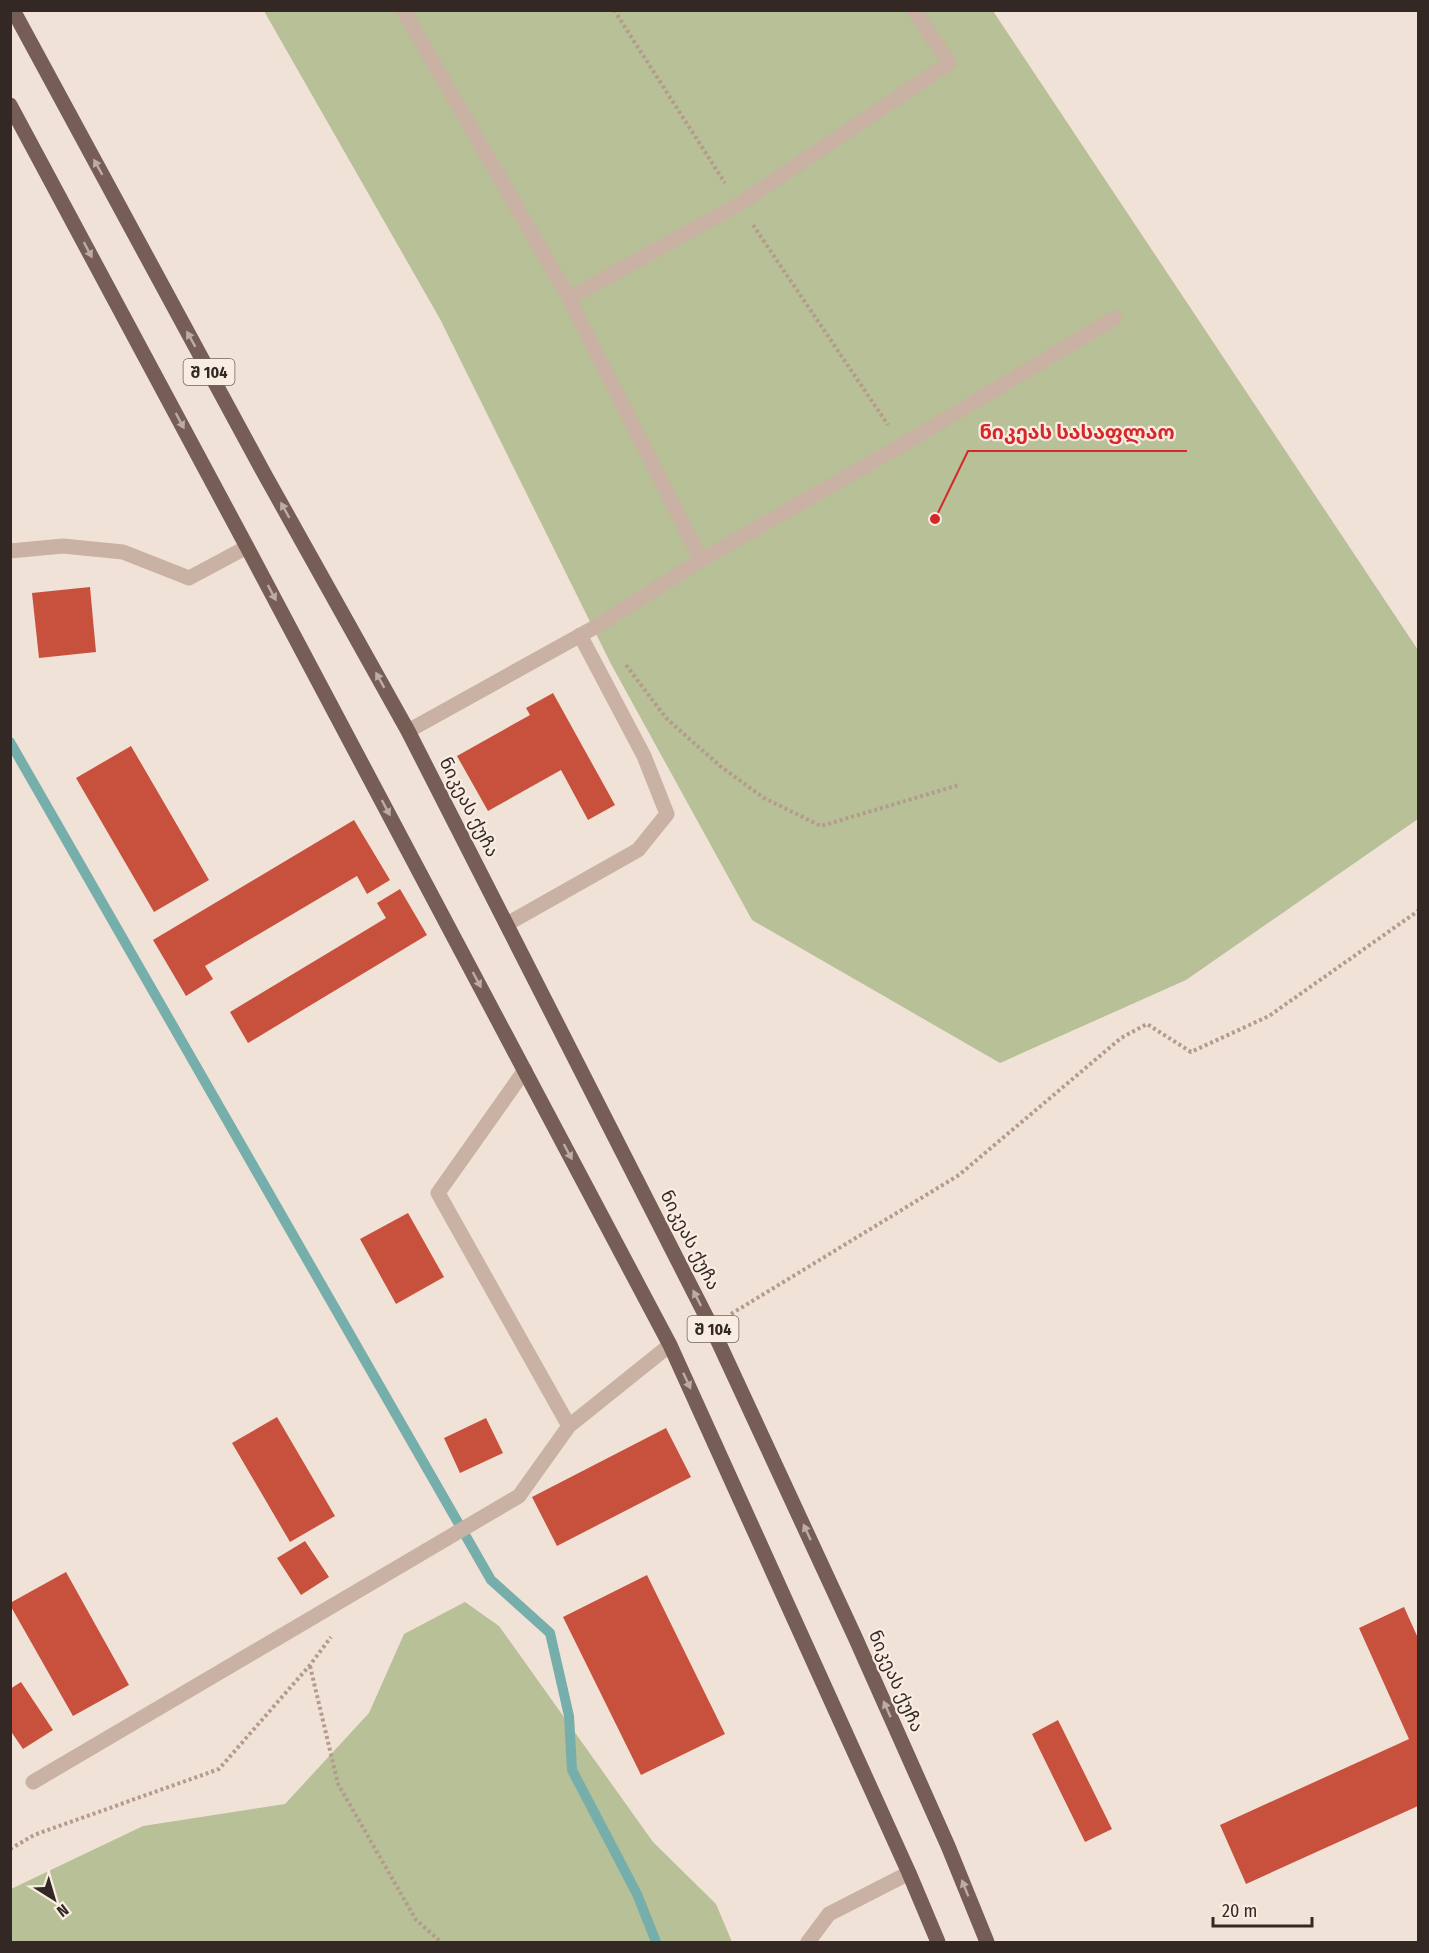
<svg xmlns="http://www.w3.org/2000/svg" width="1429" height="1953" font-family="'Fira Sans Condensed','Noto Sans Georgian',sans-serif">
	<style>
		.green { fill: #b7c097 }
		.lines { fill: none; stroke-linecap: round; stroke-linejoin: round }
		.stream { stroke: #76aeab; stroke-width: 10 }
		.building { fill: #c8513e }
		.path { stroke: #b59a8e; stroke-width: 4; stroke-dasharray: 3 3; stroke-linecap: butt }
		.service { stroke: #c9b1a3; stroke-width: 15 }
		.primary { stroke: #765d56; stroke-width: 15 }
		.oneway { fill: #beaca4 }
		.labels { text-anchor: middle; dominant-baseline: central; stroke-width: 4.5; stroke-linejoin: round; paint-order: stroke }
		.shield { fill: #f9ede3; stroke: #6f635e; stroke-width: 1.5 }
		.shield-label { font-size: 16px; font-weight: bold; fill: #342825 }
		.street-label { font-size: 18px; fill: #342825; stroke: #f9ede3 }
		.leader { fill: none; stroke: #d62828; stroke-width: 2 }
		.callout-dot { fill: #d62828; stroke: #f9ede3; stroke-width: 2 }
		.callout-label { font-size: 20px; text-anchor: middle; font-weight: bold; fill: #d62828; stroke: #f9ede3; stroke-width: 4.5; stroke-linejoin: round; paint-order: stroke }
	</style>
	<rect width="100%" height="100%" fill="#f1e2d7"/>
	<!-- green -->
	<path class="green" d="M264,11H993L1418,650V819L1186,980L1000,1063L752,920L611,664L440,319Z
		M465,1602L499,1626L653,1842L716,1904L732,1942H11V1889L143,1826L285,1804L369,1713L404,1634Z"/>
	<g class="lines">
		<!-- stream -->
		<path class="stream" d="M10,742L491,1580L550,1633L569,1716L572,1770L637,1894L656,1942"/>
	</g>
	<!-- building -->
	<path class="building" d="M90,587L96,652L39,658L32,593Z
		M553,693L615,805L588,820L561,770L488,811L457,756L530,715L526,708Z
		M131,746L209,880L154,912L76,778Z
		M354,820L390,880L367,894L357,876L205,966L213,979L186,996L153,940Z
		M400,889L427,935L248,1043L230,1012L386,918L377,903Z
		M408,1213L444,1277L396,1304L360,1239Z
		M277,1417L335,1516L290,1542L232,1443Z
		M486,1418L503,1453L460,1473L444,1438Z
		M666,1428L691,1477L557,1546L532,1497Z
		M305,1541L329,1577L301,1595L277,1558Z
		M66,1572L129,1685L73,1716L10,1605V1603Z
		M647,1575L725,1734L641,1775L563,1617Z
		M1404,1607L1418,1638V1806L1246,1884L1220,1825L1409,1739L1359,1628Z
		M21,1682L53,1730L23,1749L10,1730V1689Z
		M1058,1720L1112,1829L1085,1842L1032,1734Z"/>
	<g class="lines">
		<!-- path -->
		<path class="path" d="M614,10L725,183
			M753,225L888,425
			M626,665L666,718L720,766L764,798L821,826L959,785
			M731,1314L959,1175L1121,1038L1147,1024L1191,1052L1269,1016L1418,911
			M310,1666L338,1784L416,1920L441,1942
			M10,1849L34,1835L219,1769L310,1665L331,1637"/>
		<!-- service -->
		<path class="service" d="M403,10L569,298
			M10,551L63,546L123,552L189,578L247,547
			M701,560L569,298L739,204L949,63L914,10
			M408,731L597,626L701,560L902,445L1115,318
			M507,924L638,850L667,814L644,756L580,635
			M525,1070L438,1193L569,1426
			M33,1782L519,1496L569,1426L670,1345
			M808,1942L829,1914L909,1873"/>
		<!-- primary -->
		<path class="primary" d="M13,10L265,475L408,731L711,1326L855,1637L948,1846L987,1942
			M10,105L247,547L670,1345L909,1873L938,1942"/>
	</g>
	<!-- one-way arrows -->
	<defs><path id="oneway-solid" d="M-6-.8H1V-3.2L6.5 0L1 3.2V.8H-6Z" transform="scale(1.5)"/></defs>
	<g class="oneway">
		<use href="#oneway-solid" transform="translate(98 167) rotate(-119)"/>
		<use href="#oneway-solid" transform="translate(88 250) rotate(62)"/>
		<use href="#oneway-solid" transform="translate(191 339) rotate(-119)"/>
		<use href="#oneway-solid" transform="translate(180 421) rotate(62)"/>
		<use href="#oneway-solid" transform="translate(285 510) rotate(-119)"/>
		<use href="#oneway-solid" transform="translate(272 593) rotate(62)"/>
		<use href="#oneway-solid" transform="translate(380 680) rotate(-119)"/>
		<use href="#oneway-solid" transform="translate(386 808) rotate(62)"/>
		<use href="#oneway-solid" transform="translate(477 980) rotate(62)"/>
		<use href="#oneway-solid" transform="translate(568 1152) rotate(62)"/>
		<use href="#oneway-solid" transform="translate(697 1298) rotate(-117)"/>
		<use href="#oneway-solid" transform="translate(687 1381) rotate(65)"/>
		<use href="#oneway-solid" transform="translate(807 1532) rotate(-115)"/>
		<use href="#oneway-solid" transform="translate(887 1709) rotate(-114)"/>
		<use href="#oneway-solid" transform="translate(965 1888) rotate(-112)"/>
	</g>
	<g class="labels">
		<!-- shield labels -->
		<g class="shield">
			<rect x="183.5" y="359" width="51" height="26" rx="4.5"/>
			<rect x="687.5" y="1316" width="51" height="26" rx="4.5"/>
		</g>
		<g class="shield-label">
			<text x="209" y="372">შ 104</text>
			<text x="713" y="1329">შ 104</text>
		</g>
		<!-- street labels -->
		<g class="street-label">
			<text transform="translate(469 807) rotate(63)">ნიკეას ქუჩა</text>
			<text transform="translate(690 1240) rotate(63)">ნიკეას ქუჩა</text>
			<text transform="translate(896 1681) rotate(66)">ნიკეას ქუჩა</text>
		</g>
	</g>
	<!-- callouts -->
	<path class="leader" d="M935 519L968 451H1187"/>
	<circle class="callout-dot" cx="935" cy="519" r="6"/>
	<g class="callout-label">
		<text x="1077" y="439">ნიკეას სასაფლაო</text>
	</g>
	<!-- border -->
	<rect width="1429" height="1953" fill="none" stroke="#342825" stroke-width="24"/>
	<!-- north arrow -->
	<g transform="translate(54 1899) rotate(143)" stroke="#f9ede3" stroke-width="4.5" paint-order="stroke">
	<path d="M0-4.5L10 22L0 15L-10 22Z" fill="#342825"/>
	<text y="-9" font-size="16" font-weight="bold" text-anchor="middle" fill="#342825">N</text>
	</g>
	<!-- scale -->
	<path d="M1213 1917v9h99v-9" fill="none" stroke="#342825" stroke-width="3"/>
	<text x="1222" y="1917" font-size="18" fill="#342825" stroke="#f9ede3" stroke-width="4.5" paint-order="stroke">20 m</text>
</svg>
